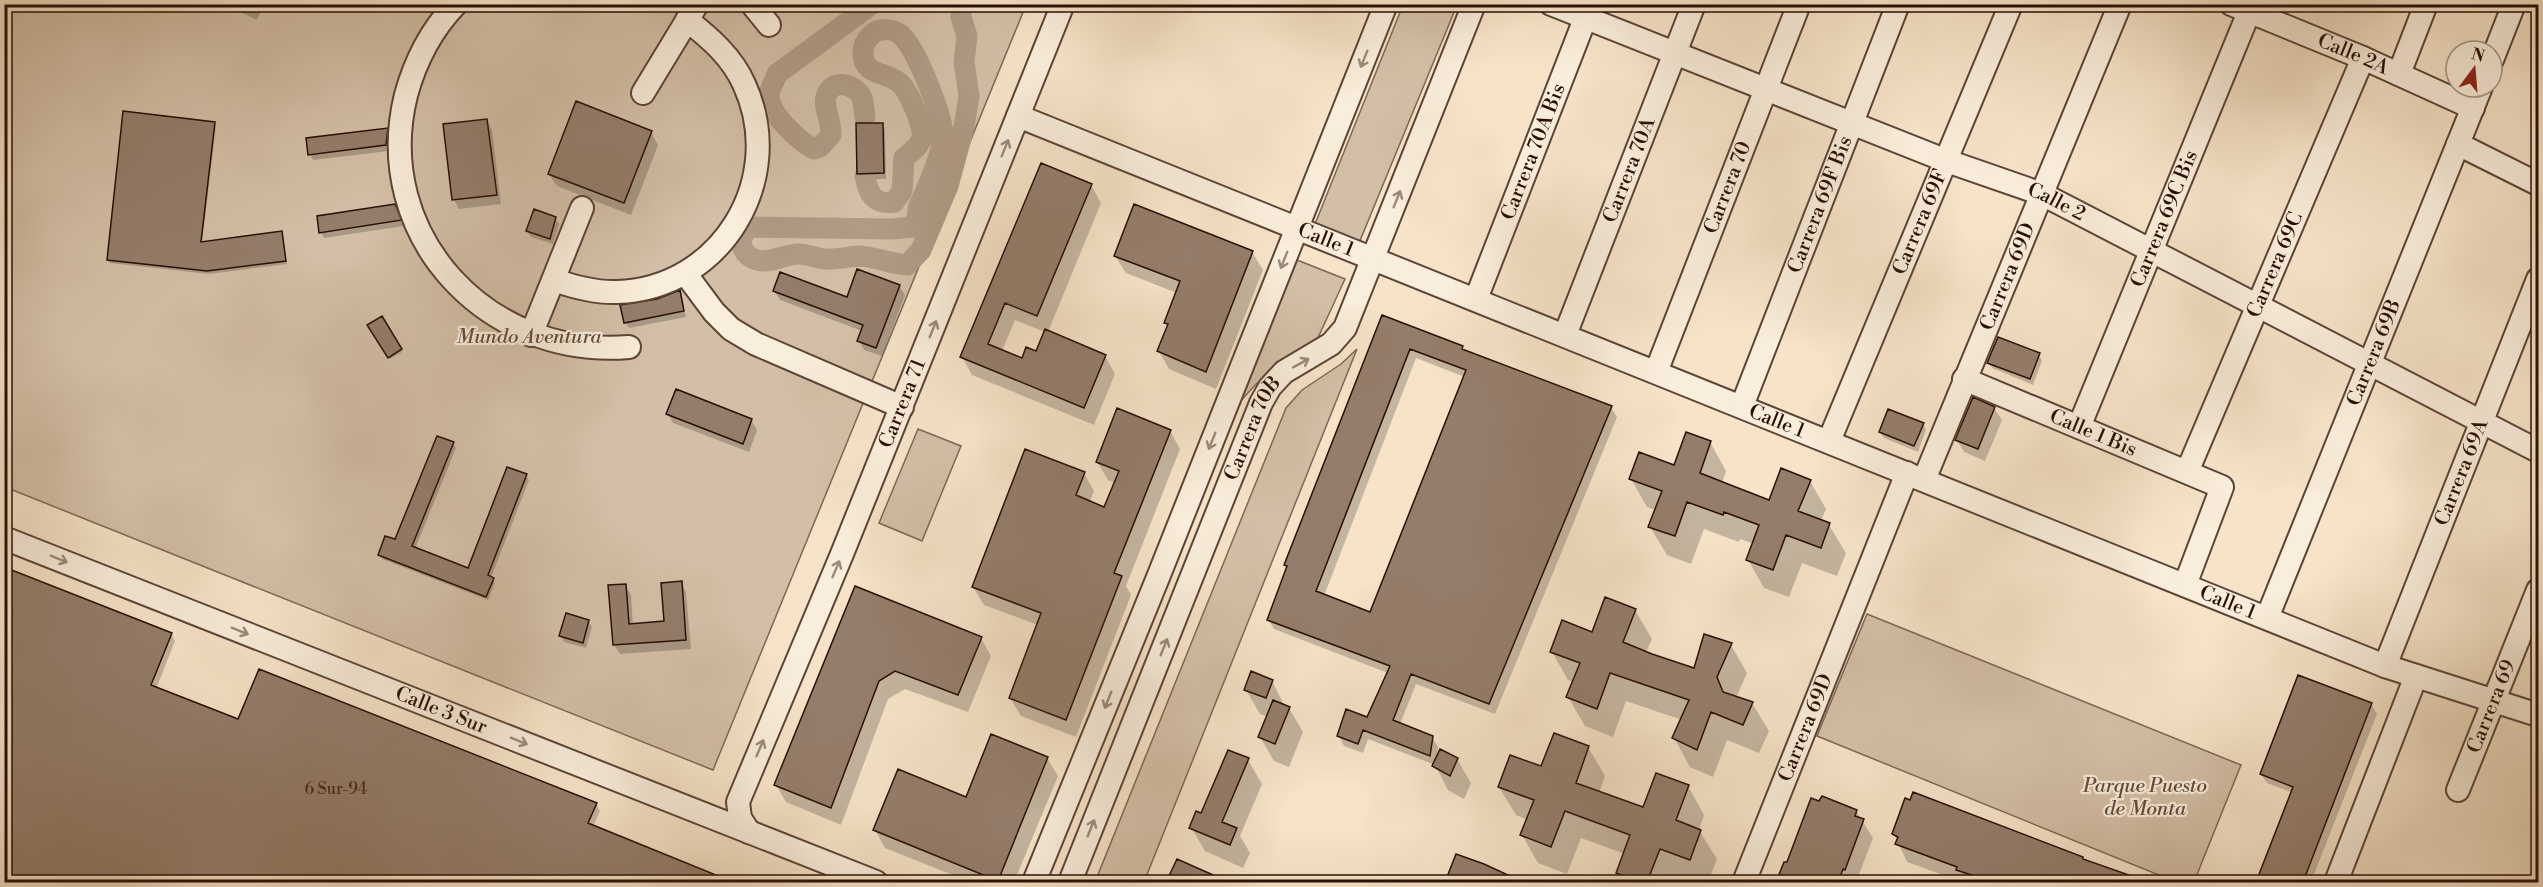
<svg xmlns="http://www.w3.org/2000/svg" width="2543" height="887" font-family="'Libre Bodoni',serif">
	<style>
		.green { fill: #d3bfa7; stroke: #7e6756; stroke-width: 1.5 }
		.shadow { fill: #0003; fill-rule: evenodd }
		.lines { fill: none; stroke-linecap: round; stroke-linejoin: round }
		.canal { stroke: #b09b86; stroke-width: 21 }
		.building { fill: #947d6b; stroke: #290f06; stroke-width: 1.5; fill-rule: evenodd }
		.minor-casing { stroke: #5c4436; stroke-width: 26 }
		.minor { stroke: #f9eddb; stroke-width: 22 }
		.oneway { stroke: #9b897b }
		.labels { text-anchor: middle; dominant-baseline: central; stroke-width: 4.5; stroke-linejoin: round; paint-order: stroke }
		.number-label { font-size: 16px; fill: #442a1f }
		.street-label { font-size: 20px; fill: #290f06; stroke: #f9eddb }
		.park-label { font-size: 20px; font-style: italic; fill: #644d3e; stroke: #f9eddb }
	</style>
	<rect width="100%" height="100%" fill="#f6e3c8"/>
	<filter id="stains"><feTurbulence type="fractalNoise" baseFrequency=".00333" numOctaves="4"/><feColorMatrix values="0 0 0 0 .2 0 0 0 0 .09 0 0 0 0 .02 0 0 0 .5 -.17"/></filter>
	<radialGradient id="worn" r=".72"><stop offset=".6" stop-color="#630" stop-opacity="0"/><stop offset="1" stop-color="#630" stop-opacity=".3"/></radialGradient>
	<!-- green -->
	<path class="green" d="M4,5H1026L713,770C477,675 240,583 5,487Z
		M1403,5H1457L1359,243L1313,229Z
		M1297,260L1345,279L1316,342L1256,384L1238,404Z
		M1357,349L1144,882H1095L1286,408L1302,390L1341,364Z
		M918,429L961,446L922,541L879,523Z
		M1867,614L2241,765L2194,882H2176L1817,736Z"/>
	<!-- shadow -->
	<path class="shadow" d="M223,4H264L257,20Z
		M487,120L492,130L501,204L459,209L454,200L444,125Z
		M214,123L216,126L202,243L281,233L287,264L209,274L110,263L108,260Z
		M882,124L885,130L886,179H862L859,173Z
		M388,130L391,136L389,151L313,160L310,154Z
		M651,132L658,145L631,215L557,186L549,174Z
		M1091,185L1101,203L1048,332L1105,356L1115,374L1094,425L972,375L962,357ZM1015,320L1045,332L1037,353L1023,360L1002,351Z
		M398,212L404,226L324,238L321,232Z
		M555,218L559,224L553,244L531,237L527,231Z
		M1252,252L1263,270L1216,389L1169,369L1159,351L1177,293L1126,273L1115,256Z
		M899,286L905,295L882,356L864,350L859,340L862,331L780,300L774,291L848,299Z
		M679,292L686,317L629,328L625,322L657,301Z
		M1382,317L1462,348L1464,351L1611,407L1617,417L1495,714L1416,684L1400,724L1432,737L1438,747L1437,758L1457,759L1471,783L1464,799L1448,790L1435,765L1368,739L1363,753L1344,746L1339,736L1368,719L1388,673L1274,629L1268,619L1288,568L1286,564ZM1416,358L1465,377L1371,614L1324,596Z
		M381,318L402,352L390,359L369,326Z
		M2039,355L2042,361L2033,385L1992,368L1989,362Z
		M1994,408L2002,420L1985,461L1964,452L1957,440Z
		M668,414L751,420L757,430L749,452L673,423Z
		M1923,424L1926,430L1918,452L1884,438L1880,432Z
		M1170,431L1180,449L1126,586L1131,595L1076,737L1021,716L1010,698L1038,625L984,605L973,587L1084,473L1094,491L1090,501L1105,509L1116,483L1108,480L1097,462Z
		M1710,442L1726,471L1722,483L1770,502L1810,481L1826,509L1821,521L1829,525L1846,553L1837,576L1802,563L1789,597L1764,588L1748,560L1754,544L1740,539L1739,542L1704,529L1691,564L1667,555L1650,527L1656,510L1647,507L1631,479L1675,466Z
		M453,443L456,448L415,549L469,570L526,476L529,480L491,578L495,583L488,600L382,559L380,555L396,541Z
		M4,569L171,634L175,641L156,689L239,721L596,804L600,811L593,827L732,882H4Z
		M681,583L686,592L691,649L620,654L614,645L625,585L631,595L633,625L666,622Z
		M855,588L981,638L991,656L968,712L905,689L888,699L841,825L786,802L776,785Z
		M1635,610L1652,639L1646,652L1695,670L1731,645L1747,673L1736,698L1752,703L1769,731L1759,753L1727,740L1713,777L1690,767L1674,738L1682,720L1626,701L1613,737L1585,726L1568,697L1574,682L1568,680L1552,652L1593,634Z
		M588,621L592,627L586,648L564,642L561,636Z
		M1272,681L1285,707L1289,708L1303,732L1289,767L1274,761L1260,737L1268,717L1260,714L1246,690Z
		M2371,704L2377,714L2311,882H2258L2293,793L2267,783L2261,774Z
		M1588,747L1605,776L1599,793L1644,809L1688,786L1704,815L1699,830L1717,859L1708,882H1692L1676,877L1674,882H1623L1618,873L1625,854L1581,838L1567,874L1538,863L1522,835L1528,820L1516,815L1499,787Z
		M1047,758L1058,776L1014,882H970L885,848L875,830L967,799Z
		M1248,760L1262,784L1240,836L1250,853L1243,868L1205,851L1191,827Z
		M1914,794L2144,882H1962L1907,862L1894,834Z
		M1811,800L1856,811L1873,838L1856,882H1778Z
		M1457,856L1522,882H1446Z
		M1200,871L1207,882H1173L1170,878Z"/>
	<g class="lines">
		<!-- canal -->
		<path class="canal" d="M865,117C864,111 864,104 862,98C856,84 831,77 826,97C823,108 832,122 831,135L820,147L814,149C799,141 770,115 769,96C769,89 775,81 777,74L872,4
			M865,176C868,194 874,205 894,202L902,191L904,158C910,153 919,147 922,138C925,129 909,92 901,84C888,71 862,77 863,52C863,45 866,40 871,35C880,27 895,28 903,37C917,52 945,119 943,139C941,156 926,191 918,208V217L912,227L892,229L752,227C735,235 740,255 757,260C770,264 785,254 798,254C807,254 816,258 825,259C836,260 847,257 858,256C872,256 892,264 907,265L921,250L948,186L964,127L969,96L964,62L967,36L961,17V4"/>
	</g>
	<!-- building -->
	<path class="building" d="M576,101L652,131L624,203L548,174Z
		M123,111L215,122L201,242L282,231L286,261L207,271L107,260Z
		M487,119L497,195L452,200L443,124Z
		M856,123H883L884,173L857,174Z
		M388,128L386,145L308,155L306,138Z
		M1041,163L1092,184L1037,316L1005,303L988,344L1022,358L1026,347L1036,351L1045,329L1106,355L1084,408L960,357Z
		M395,204L402,220L319,233L317,216Z
		M1134,204L1253,251L1206,372L1157,351L1168,324L1164,323L1180,281L1114,256Z
		M534,209L556,217L550,239L526,231Z
		M857,269L900,285L876,348L857,341L863,325L773,291L780,272L847,297Z
		M680,290L684,311L624,323L620,305L657,299Z
		M1382,315L1463,346L1462,349L1612,406L1489,704L1411,674L1393,720L1433,736L1430,756L1363,730L1358,744L1337,736L1346,709L1367,717L1390,666L1267,620L1287,566L1284,565ZM1410,349L1466,370L1370,612L1316,591Z
		M382,316L402,349L388,358L367,325Z
		M1998,337L2040,353L2030,379L1987,363Z
		M676,389L752,419L743,444L666,414Z
		M1973,397L1995,407L1978,449L1955,440Z
		M1117,408L1171,430L1114,573L1122,576L1066,720L1009,698L1041,613L972,587L1025,449L1085,472L1076,495L1104,507L1119,471L1096,462Z
		M1888,409L1924,423L1914,446L1879,432Z
		M1686,432L1711,441L1700,473L1733,486L1769,500L1781,468L1811,480L1798,511L1830,523L1821,548L1786,535L1773,570L1746,560L1759,525L1724,512L1723,515L1687,502L1675,536L1648,527L1662,491L1629,479L1639,452L1674,465Z
		M437,436L454,442L412,546L468,568L507,467L527,474L488,575L494,578L486,597L378,555L385,536L395,539Z
		M4,567L172,633L151,685L238,719L259,669L597,803L588,823L733,882H581L566,877L564,882H4Z
		M682,581L686,640L613,645L608,585L626,584L629,624L664,621L661,583Z
		M855,586L982,637L958,695L895,671L879,681L831,808L774,785Z
		M1605,597L1636,609L1623,642L1652,654L1694,668L1704,634L1732,643L1717,677L1723,692L1753,702L1743,725L1711,712L1697,750L1672,738L1689,700L1610,673L1597,709L1566,697L1580,663L1550,652L1562,620L1592,632Z
		M566,613L589,620L583,643L559,636Z
		M1251,671L1273,680L1266,698L1244,690Z
		M2298,675L2372,703L2303,882H2256L2293,787L2260,774Z
		M1273,700L1290,707L1275,744L1258,737Z
		M1554,733L1589,746L1576,783L1643,807L1656,773L1689,785L1676,820L1701,830L1690,860L1660,849L1647,882H1640L1616,873L1630,835L1565,811L1551,847L1520,835L1534,800L1498,787L1510,755L1541,766Z
		M991,734L1048,757L998,881L873,830L898,769L966,797Z
		M1440,749L1458,758L1450,776L1432,766Z
		M1228,750L1249,758L1222,822L1237,828L1230,845L1189,828L1196,811L1201,813Z
		M1913,792L2083,857V859L2143,880V882H1993L1956,870L1957,867L1895,844L1898,837L1892,834L1905,798L1910,800Z
		M1822,796L1857,810L1855,816L1864,819L1845,870L1843,869L1838,882H1776L1784,862H1787L1811,798L1819,801Z
		M1456,854L1484,864L1523,882H1445Z
		M1177,859L1229,882H1179L1168,878Z"/>
	<g class="lines">
		<!-- minor casing -->
		<g class="minor-casing">
			<g id="minor">
				<path d="M456,4C432,29 415,62 406,95C371,236 488,359 629,347"/>
				<path d="M752,4L769,25"/>
				<path id="s1" d="M1551,4L1947,161L2042,194L2538,451"/>
				<path id="s2" d="M2231,4L2363,58L2473,108"/>
				<path d="M2492,60L2514,4"/>
				<path d="M2399,74L2426,4"/>
				<path d="M643,93L697,4"/>
				<path id="s3" d="M1018,116L2385,666L2538,715"/>
				<path d="M2458,144L2538,184"/>
				<path d="M685,273L714,312L731,329L756,344L902,407"/>
				<path d="M554,280C574,287 595,293 617,292C721,289 788,179 744,84C732,57 710,38 687,20"/>
				<path id="s4" d="M1476,299L1590,6"/>
				<path d="M531,335L582,208"/>
				<path id="s5" d="M1565,335L1694,4"/>
				<path id="s6" d="M1656,372L1799,4"/>
				<path id="s7" d="M1964,379L2222,487L2185,585"/>
				<path id="s8" d="M1742,406L1898,4"/>
				<path id="s9" d="M2079,427L2249,12"/>
				<path id="s10" d="M1829,441L2011,4"/>
				<path id="s11" d="M2187,472L2363,58"/>
				<path id="s12" d="M1924,480L2120,4"/>
				<path id="s13" d="M4,538L876,882"/>
				<path id="s14" d="M2267,618L2481,87"/>
				<path id="s15" d="M2385,666L2538,279"/>
				<path id="s16" d="M2458,790L2538,590"/>
				<path id="s17" d="M749,832L740,818L738,802L842,554L1063,4"/>
				<path d="M1034,882L1159,575L1386,4"/>
				<path id="s18" d="M1070,882L1261,403L1270,387L1284,372L1331,344L1345,328L1474,4"/>
				<path id="s19" d="M1744,882L1907,473"/>
				<path d="M2336,882L2416,676"/>
			</g>
		</g>
		<!-- minor -->
		<use href="#minor" class="minor"/>
	</g>
	<!-- one-way arrows -->
	<defs><path id="oneway-shaft" d="M-6 0H5M1.5-3L5.5 0L1.5 3" fill="none" stroke-width="1.6" stroke-linecap="round" stroke-linejoin="round" transform="scale(1.5)"/></defs>
	<g class="oneway">
		<use href="#oneway-shaft" transform="translate(1364 59) rotate(112)"/>
		<use href="#oneway-shaft" transform="translate(1005 148) rotate(-68)"/>
		<use href="#oneway-shaft" transform="translate(1397 199) rotate(-68)"/>
		<use href="#oneway-shaft" transform="translate(1284 260) rotate(112)"/>
		<use href="#oneway-shaft" transform="translate(933 329) rotate(-68)"/>
		<use href="#oneway-shaft" transform="translate(1301 363) rotate(-29)"/>
		<use href="#oneway-shaft" transform="translate(1212 441) rotate(112)"/>
		<use href="#oneway-shaft" transform="translate(59 559) rotate(22)"/>
		<use href="#oneway-shaft" transform="translate(836 569) rotate(-67)"/>
		<use href="#oneway-shaft" transform="translate(240 631) rotate(22)"/>
		<use href="#oneway-shaft" transform="translate(1164 647) rotate(-68)"/>
		<use href="#oneway-shaft" transform="translate(1108 700) rotate(112)"/>
		<use href="#oneway-shaft" transform="translate(519 741) rotate(22)"/>
		<use href="#oneway-shaft" transform="translate(760 748) rotate(-67)"/>
		<use href="#oneway-shaft" transform="translate(1091 828) rotate(-68)"/>
	</g>
	<g class="labels">
		<!-- number labels -->
		<g class="number-label">
			<text x="336" y="789">6 Sur-94</text>
		</g>
		<!-- street labels -->
		<g class="street-label">
			<text stroke="none"><textPath href="#s2" startOffset="132">Calle 2A</textPath></text>
			<text stroke="none"><textPath href="#s4" startOffset="158">Carrera 70A Bis</textPath></text>
			<text stroke="none"><textPath href="#s5" startOffset="177">Carrera 70A</textPath></text>
			<text stroke="none"><textPath href="#s6" startOffset="198">Carrera 70</textPath></text>
			<text stroke="none"><textPath href="#s1" startOffset="543">Calle 2</textPath></text>
			<text stroke="none"><textPath href="#s8" startOffset="216">Carrera 69F Bis</textPath></text>
			<text stroke="none"><textPath href="#s9" startOffset="225">Carrera 69C Bis</textPath></text>
			<text stroke="none"><textPath href="#s10" startOffset="237">Carrera 69F</textPath></text>
			<text stroke="none"><textPath href="#s3" startOffset="332">Calle 1</textPath></text>
			<text stroke="none"><textPath href="#s11" startOffset="225">Carrera 69C</textPath></text>
			<text stroke="none"><textPath href="#s12" startOffset="220">Carrera 69D</textPath></text>
			<text stroke="none"><textPath href="#s14" startOffset="286">Carrera 69B</textPath></text>
			<text stroke="none"><textPath href="#s17" startOffset="464">Carrera 71</textPath></text>
			<text stroke="none"><textPath href="#s3" startOffset="818">Calle 1</textPath></text>
			<text stroke="none"><textPath href="#s18" startOffset="489">Carrera 70B</textPath></text>
			<text stroke="none"><textPath href="#s7" startOffset="140">Calle 1 Bis</textPath></text>
			<text stroke="none"><textPath href="#s15" startOffset="208">Carrera 69A</textPath></text>
			<text stroke="none"><textPath href="#s3" startOffset="1304">Calle 1</textPath></text>
			<text stroke="none"><textPath href="#s16" startOffset="90">Carrera 69</textPath></text>
			<text stroke="none"><textPath href="#s13" startOffset="470">Calle 3 Sur</textPath></text>
			<text stroke="none"><textPath href="#s19" startOffset="166">Carrera 69D</textPath></text>
		</g>
		<!-- park labels -->
		<g class="park-label">
			<text x="529" y="337">Mundo Aventura</text>
			<text x="2145" y="786">Parque Puesto<tspan x="2145" dy="23">de Monta</tspan></text>
		</g>
	</g>
	<!-- margin -->
	<rect width="2543" height="887" fill="none" stroke="#f6e3c8" stroke-width="24"/>
	<rect x="6" y="6" width="2531" height="875" fill="none" stroke="#290f06" stroke-width="3"/>
	<rect x="12" y="12" width="2519" height="863" fill="none" stroke="#290f06" stroke-width="1.5"/>
	<!-- north arrow -->
	<g transform="translate(2474 69) rotate(16)"><circle r="28" fill="#f9eddb" stroke="#a69486" stroke-width="1.5"/>
	<path d="M0-4.5L10 22L0 15L-10 22Z" fill="#8f2418"/>
	<text y="-9" font-size="16" font-weight="bold" text-anchor="middle" fill="#290f06">N</text>
	</g>
	<rect width="100%" height="100%" filter="url(#stains)"/>
	<rect width="100%" height="100%" fill="url(#worn)"/>
</svg>
